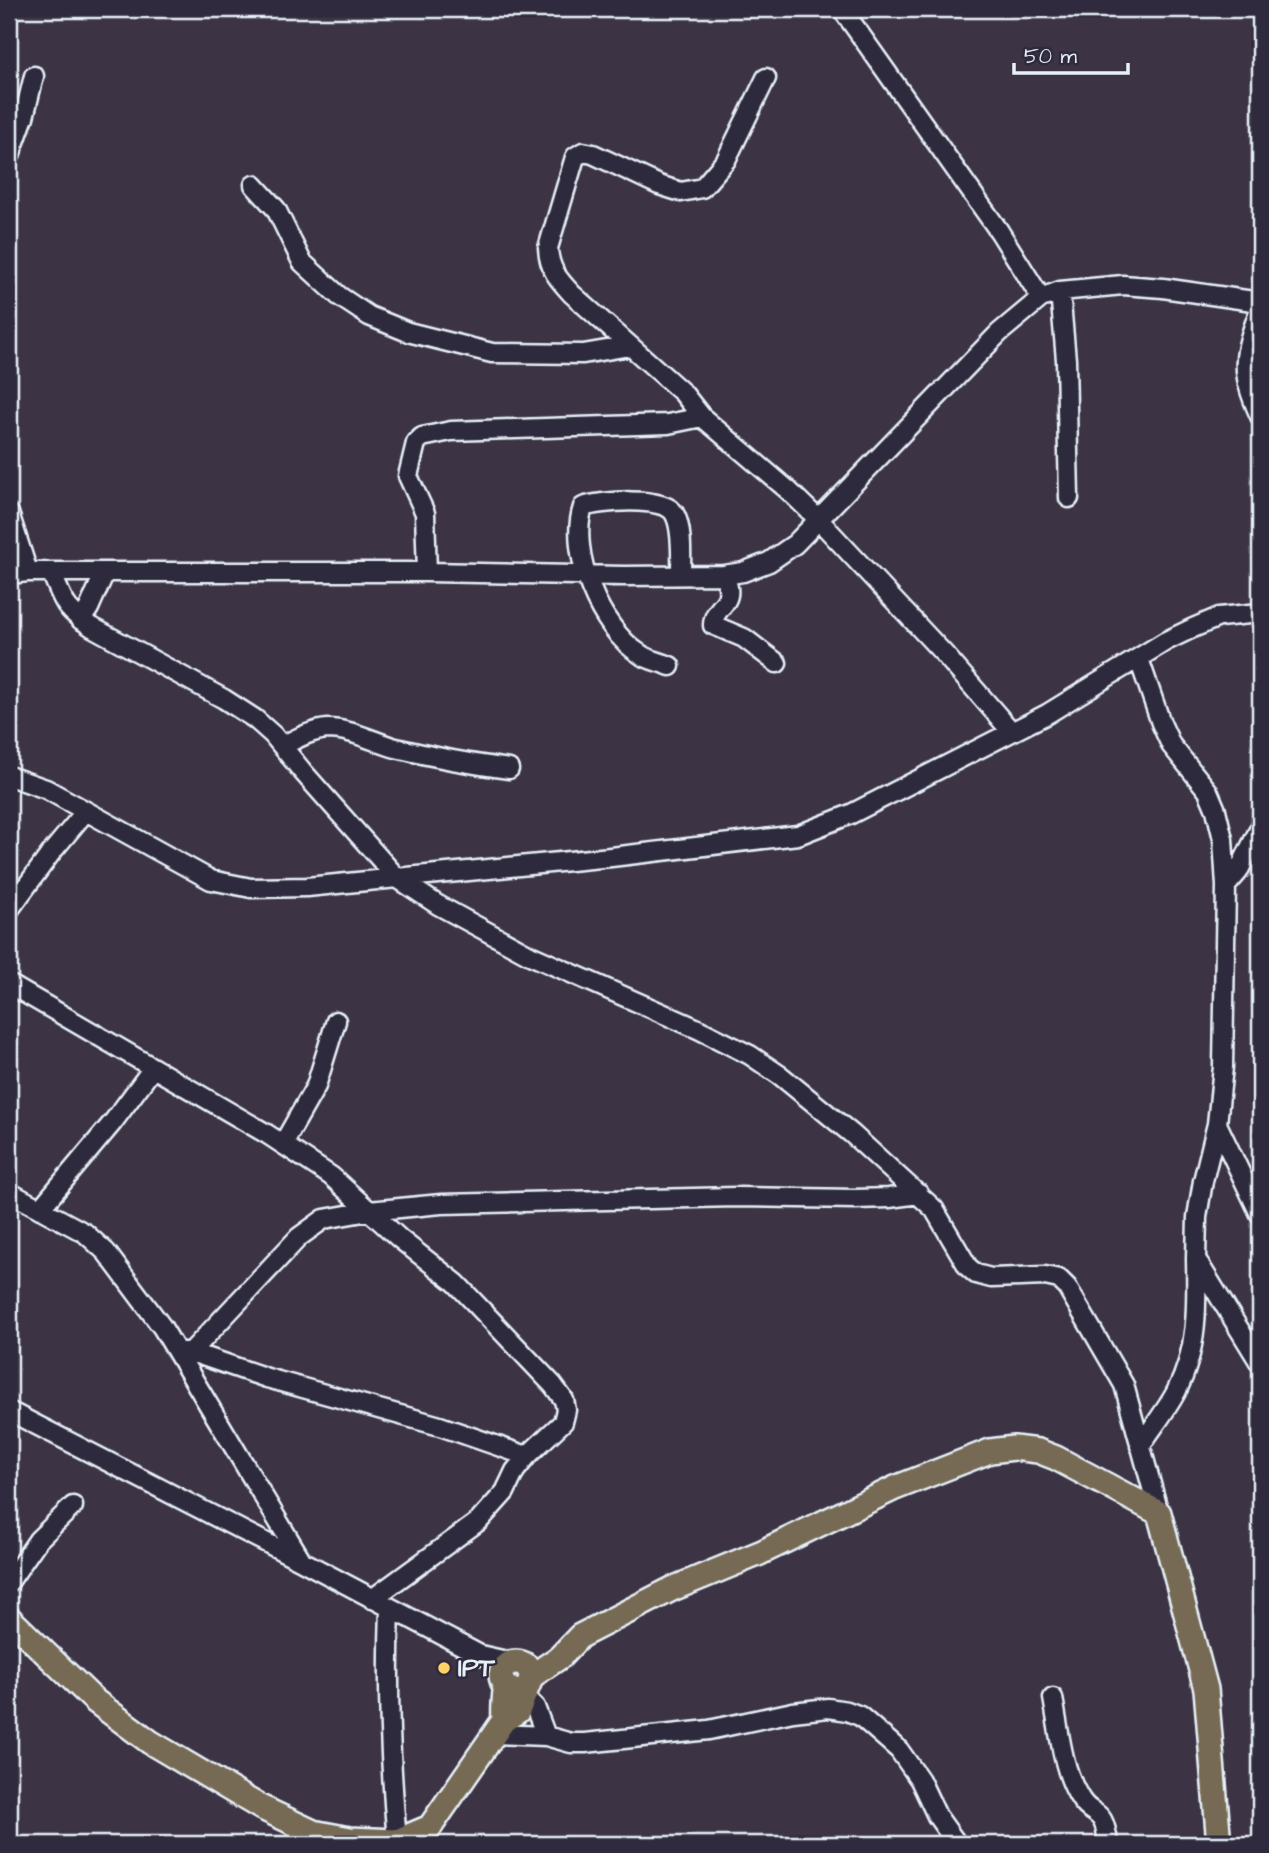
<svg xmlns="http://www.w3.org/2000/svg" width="1269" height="1853" font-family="'Architects Daughter',sans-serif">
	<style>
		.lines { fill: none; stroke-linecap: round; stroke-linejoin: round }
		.minor-casing { stroke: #e8f1f8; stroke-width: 23 }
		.major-casing { stroke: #e8f1f8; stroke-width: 28 }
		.minor { stroke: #2f2a3d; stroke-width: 18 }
		.major { stroke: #776a54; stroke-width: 23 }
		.poi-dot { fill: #ffd166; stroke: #2f2a3d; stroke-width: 2.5 }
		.labels { text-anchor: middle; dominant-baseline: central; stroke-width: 5; stroke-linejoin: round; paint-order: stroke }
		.poi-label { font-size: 26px; font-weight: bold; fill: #e8f1f8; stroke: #2f2a3d; text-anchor: start }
	</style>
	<rect width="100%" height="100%" fill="#3c3445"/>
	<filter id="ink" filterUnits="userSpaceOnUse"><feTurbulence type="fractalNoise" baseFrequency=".0143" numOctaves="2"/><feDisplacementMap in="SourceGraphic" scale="14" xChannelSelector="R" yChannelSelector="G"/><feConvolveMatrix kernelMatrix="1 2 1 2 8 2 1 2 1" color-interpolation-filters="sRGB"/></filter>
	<g filter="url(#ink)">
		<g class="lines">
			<!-- minor casing -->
			<g class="minor-casing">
				<path id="minor" d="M842,9L999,231L1041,298
					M766,78L726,160L702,188L681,192L659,185L593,154L583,152L575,157L548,248C549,269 558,279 572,294L683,393L702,417L788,490L817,518L946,656L1011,731
					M9,158L24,117L34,76
					M254,185L276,209L302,262L339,296L369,316L408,332L492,353L583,354L630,346
					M1060,291L1066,360L1069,498
					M1260,309C1243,355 1239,370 1260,416
					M9,513L28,572
					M51,572C65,603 62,607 92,627L224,699L255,719L273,735L303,772L397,878L438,905L530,955L698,1029L750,1055L781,1076L852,1134L934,1209L968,1267L976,1274L991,1278L1045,1276L1059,1279L1067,1287L1124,1385L1159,1513
					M427,572L425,513L408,476L416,443L422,437L451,431L668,424L702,417
					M9,574L28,572H427L624,576L724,575L743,572L769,562L795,544L999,333L1041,298L1060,291L1123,285L1163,288L1260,302
					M724,575C738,606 714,603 713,625L744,638L777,663
					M81,620L89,608L105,572
					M1139,659L1161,723L1171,745L1208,791L1216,810L1223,839L1226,886L1223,1067L1217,1124L1203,1181L1197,1217L1196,1259L1260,1363
					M670,666C661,662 648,660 640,654C600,629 568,552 583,507C600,501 664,496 674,513C683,527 681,558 681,574
					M282,746C296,739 312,730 328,729C352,729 374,742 396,748C433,757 471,764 509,769
					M9,776L46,789L211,880L251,888L307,887L397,878L611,857L798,835L851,814L1047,714L1166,641L1193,628L1219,617L1260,613
					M1226,886L1238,872L1260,828
					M9,910L51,853L86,811
					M9,984L267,1134L331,1176L400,1239L456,1283L553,1385L564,1400L566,1410L563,1422L527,1456L515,1471L505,1492L479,1521L372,1599
					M1217,1124L1260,1214
					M283,1144L316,1086L336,1021
					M9,1192L85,1233L106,1252L162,1327L302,1561L480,1655L511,1662
					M40,1209L113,1122L153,1068
					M183,1352H191L267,1378L440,1426L527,1456
					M191,1352L299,1237L324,1219L369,1211L441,1204L736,1197L855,1199L889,1198L919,1194
					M9,1411L302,1561
					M1140,1446C1152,1428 1166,1411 1176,1392C1198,1351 1197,1305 1196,1259
					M9,1582L38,1540L73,1506
					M390,1608C387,1687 390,1763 397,1841
					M525,1697L535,1707L546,1736
					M1053,1698C1059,1730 1062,1767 1078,1795C1092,1821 1104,1803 1108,1844
					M495,1734L546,1736L571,1743H585L709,1730L793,1712L828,1708L847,1711L860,1716L899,1750L920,1780L937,1816L957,1844"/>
			</g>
			<!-- major casing -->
			<g class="major-casing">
				<path id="major" d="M9,1618L95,1701L150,1742L260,1807L313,1832L350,1839L397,1841L430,1827L504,1720L518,1711L527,1688
					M532,1676L560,1657L580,1636L672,1589L760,1553L895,1488L990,1451L1014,1448L1038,1451L1056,1458L1159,1513L1206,1689L1219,1844
					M504,1720C503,1710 504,1701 505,1691C505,1685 501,1681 501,1675C503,1661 518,1659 527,1666L532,1676L527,1688L516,1692L506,1687"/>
			</g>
			<!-- minor -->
			<use href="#minor" class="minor"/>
			<!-- major -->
			<use href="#major" class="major"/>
		</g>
	</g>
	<!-- markers -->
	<circle class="poi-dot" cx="444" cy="1668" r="7"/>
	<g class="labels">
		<!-- poi labels -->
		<g class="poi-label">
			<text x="458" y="1668">IPT</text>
		</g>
	</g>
	<!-- margin -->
	<rect width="1269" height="1853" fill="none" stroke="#2f2a3d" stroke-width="35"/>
	<rect x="18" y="18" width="1234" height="1818" fill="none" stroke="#e8f1f8" stroke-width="2.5" filter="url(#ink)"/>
	<!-- scale -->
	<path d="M1014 63v10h114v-10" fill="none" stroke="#e8f1f8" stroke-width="3.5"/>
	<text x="1024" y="63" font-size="21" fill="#e8f1f8" stroke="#2f2a3d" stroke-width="5" paint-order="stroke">50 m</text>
</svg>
